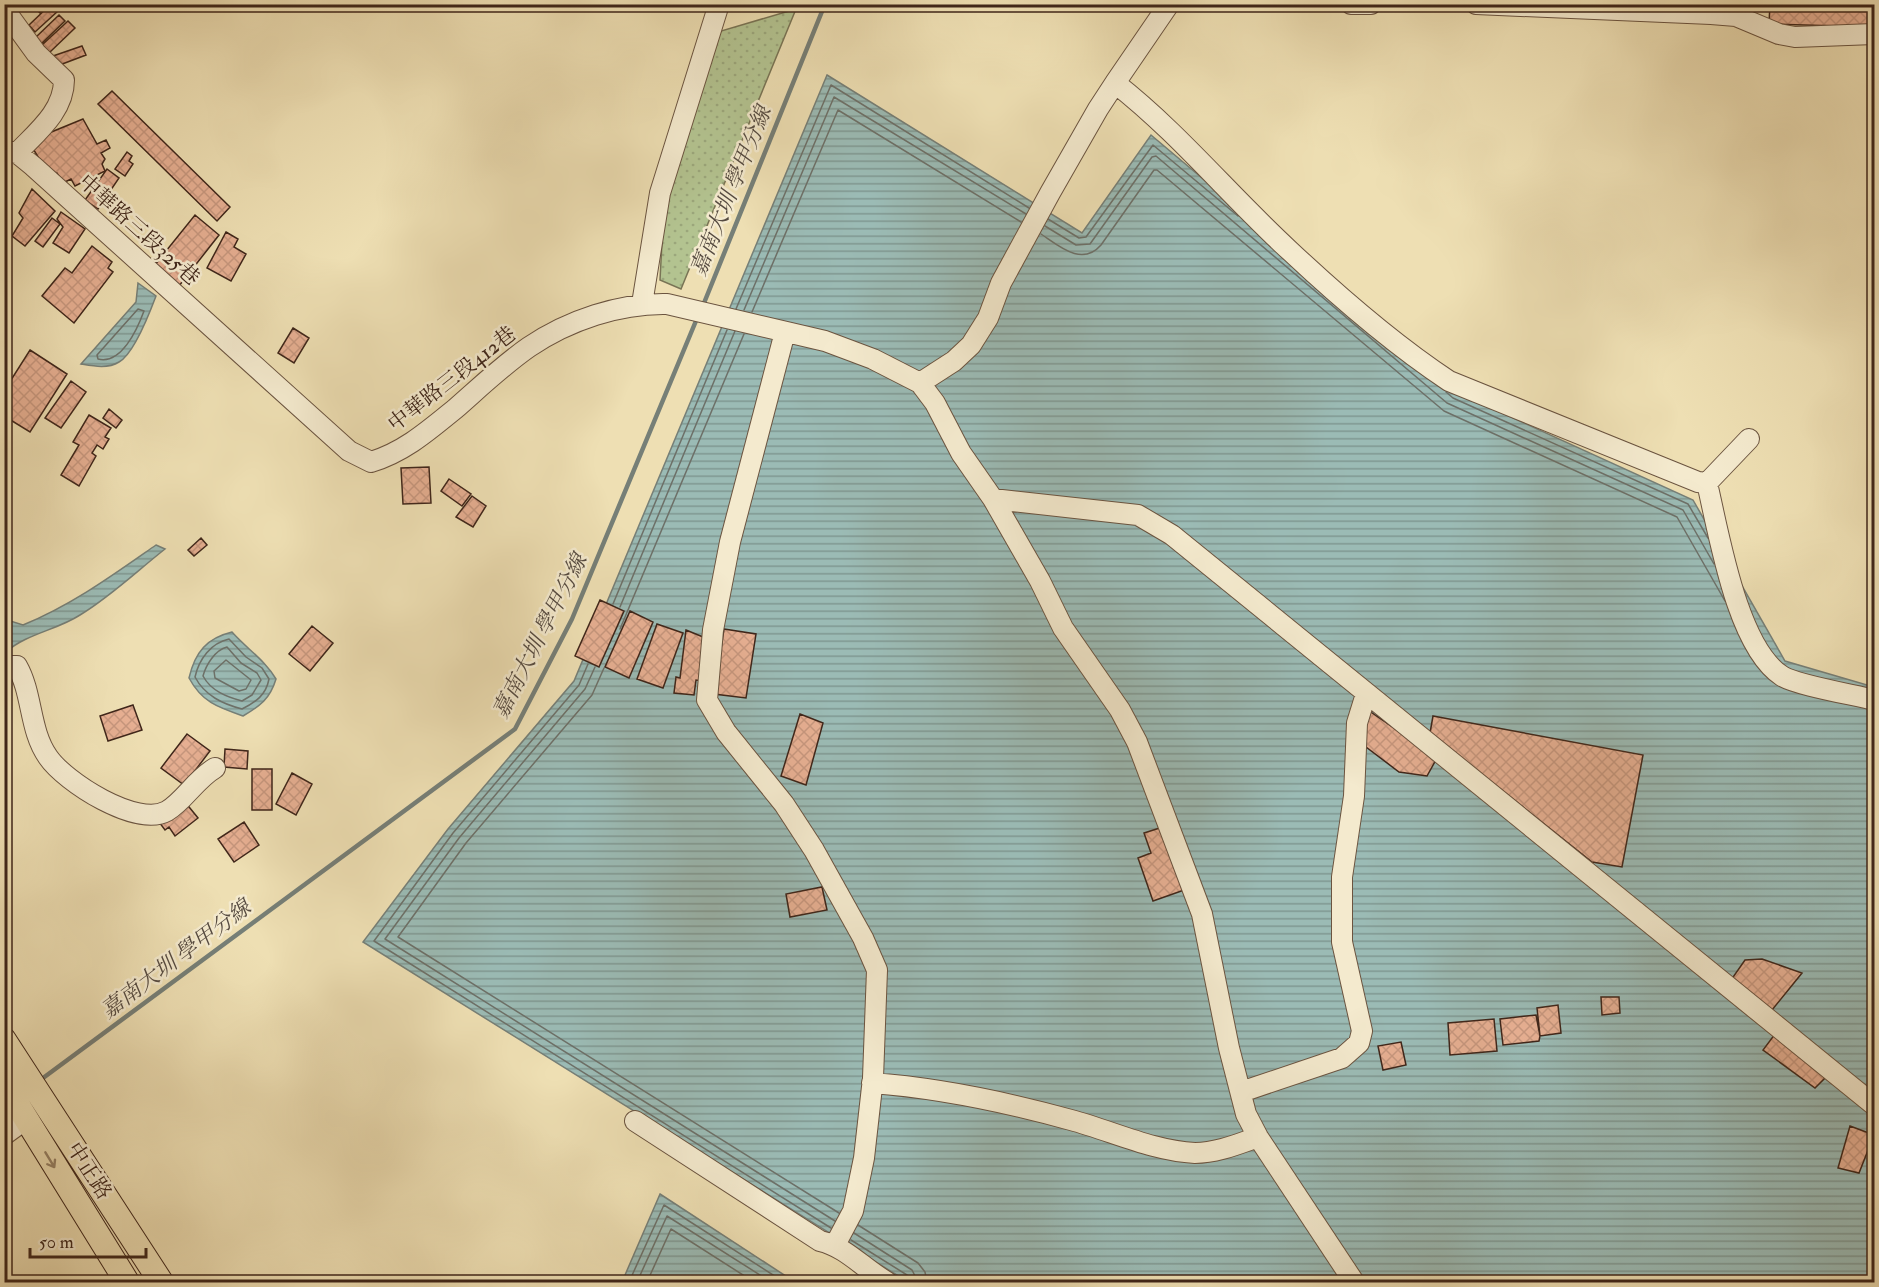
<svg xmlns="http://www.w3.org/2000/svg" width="1879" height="1287" font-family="'IM FELL Double Pica','Noto Serif TC',serif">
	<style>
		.grass { fill: url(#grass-dots); stroke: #797455; stroke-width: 1.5 }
		.water { fill: url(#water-rules); stroke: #767f77; stroke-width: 1.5 }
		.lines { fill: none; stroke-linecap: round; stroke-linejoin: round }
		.shore { stroke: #6d7068; stroke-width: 1.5 }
		.stream { stroke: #767f77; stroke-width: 4.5 }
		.building { fill: url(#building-cross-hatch); stroke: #3f261a; stroke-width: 1.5 }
		.minor-casing { stroke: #6b5440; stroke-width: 22 }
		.major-casing { stroke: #3f261a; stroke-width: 26 }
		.minor { stroke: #f4eace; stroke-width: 20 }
		.major { stroke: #eedfb3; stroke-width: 24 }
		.oneway { stroke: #968266 }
		.labels { text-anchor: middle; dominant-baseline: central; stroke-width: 5; stroke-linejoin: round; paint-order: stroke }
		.street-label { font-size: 21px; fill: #3f261a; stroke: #f4eace }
		.water-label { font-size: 22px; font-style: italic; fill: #564b41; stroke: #f4eace }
	</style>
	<defs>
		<pattern id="grass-dots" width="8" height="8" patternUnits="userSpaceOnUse" patternTransform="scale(1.5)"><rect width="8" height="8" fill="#b3c390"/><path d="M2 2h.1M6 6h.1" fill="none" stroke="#9ba77c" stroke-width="1.8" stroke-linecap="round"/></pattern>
		<pattern id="water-rules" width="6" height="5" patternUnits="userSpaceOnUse" patternTransform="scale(1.5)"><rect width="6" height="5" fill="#9bbbb5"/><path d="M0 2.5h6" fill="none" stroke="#809892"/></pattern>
		<pattern id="building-cross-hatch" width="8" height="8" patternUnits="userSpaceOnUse" patternTransform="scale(1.5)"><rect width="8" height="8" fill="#e6af92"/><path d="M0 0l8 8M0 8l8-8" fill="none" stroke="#c6967d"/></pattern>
	</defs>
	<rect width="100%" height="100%" fill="#eedfb3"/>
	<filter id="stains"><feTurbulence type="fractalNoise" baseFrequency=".00333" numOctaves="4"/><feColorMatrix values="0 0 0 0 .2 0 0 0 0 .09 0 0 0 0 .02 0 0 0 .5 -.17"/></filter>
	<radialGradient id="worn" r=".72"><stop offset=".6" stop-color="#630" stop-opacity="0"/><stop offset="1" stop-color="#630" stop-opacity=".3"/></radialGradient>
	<!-- grass -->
	<path class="grass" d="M796,9L681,289L660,280L666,166L721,31Z"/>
	<!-- water -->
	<path class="water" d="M827,75L1082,233L1151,135L1456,392L1693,500L1785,661L1874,687V1282H908L363,942L448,829L574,681Z
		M138,283L156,296C150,312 134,354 119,362C108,369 93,366 81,364L136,302Z
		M156,545L165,549C137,571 110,597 80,615C57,630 26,634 6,652L5,614L7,620L23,625C72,605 113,575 156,545Z
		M232,632C247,649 265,660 276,679C270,699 260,706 243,716C217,707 202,702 189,678C195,652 207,638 232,632Z
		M660,1194L795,1282H622Z"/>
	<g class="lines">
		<!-- shore -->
		<path class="shore" d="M1048,219L1079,238L1086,237L1153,145L1238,216
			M1045,226L1076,245L1090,244L1152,157L1156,156L1447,403L1683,510L1714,564
			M1041,234C1059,246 1082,267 1101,245L1154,170H1157L1444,411L1677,517L1725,601
			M138,309L144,311C137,330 121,365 98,359L97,355Z
			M736,309L831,85L1029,208
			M744,310L834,97L1026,214
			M752,312L838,110L1021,222
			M1446,392L1453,398L1688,504L1708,538
			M613,604L727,330
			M620,607L735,331
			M620,629L744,334
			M229,639L246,657L262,668L269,679C266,695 256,702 242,709C223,704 205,696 195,677C199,659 211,643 229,639Z
			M227,647L241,663L257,673L261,680L252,695L242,701C227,697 211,691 203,676C206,665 215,650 227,647Z
			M226,660L251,680L246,689L239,691L215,678L214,671Z
			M588,664L579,685L453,833L374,941L831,1228
			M595,667L585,689L459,838L385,939L835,1221
			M604,668L592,695L466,843L398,937L839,1213
			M858,1225L918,1263L925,1272L927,1282
			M854,1233L912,1270L918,1282
			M851,1240L907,1275L910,1282
			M629,1282L664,1205L784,1282
			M637,1282L667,1216L771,1282
			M647,1282L671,1229L754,1282"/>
		<!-- stream -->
		<path class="stream" d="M702,308L825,4
			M39,1081L515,729L572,619L698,316"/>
	</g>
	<!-- building -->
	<path class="building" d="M31,4H49L40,13Z
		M51,4L59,10L35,32L29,25Z
		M1770,4H1874V27L1769,24Z
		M59,15L65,21L41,44L35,38Z
		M68,21L75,28L49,53L42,45Z
		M82,46L86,55L57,66L53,56Z
		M112,91L230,207L217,221L98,104Z
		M83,119L97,144L106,140L110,148L101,153L105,159L102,164L105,171L75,186L71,179L63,183L57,173L49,175L32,147L49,133Z
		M127,152L132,156L129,161L133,164L125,176L115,169Z
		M107,169L119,178L98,209L85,200Z
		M32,189L55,211L25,246L12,236L23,218L19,213Z
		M61,212L85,229L69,253L53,243L63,227L57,219Z
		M195,215L219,235L179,286L154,266Z
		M52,218L60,224L43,247L35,241Z
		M226,232L238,239L234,247L246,254L231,281L207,268Z
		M92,246L112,262L108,268L113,272L74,323L42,296L65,268L72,273Z
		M293,328L309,338L294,363L278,353Z
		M30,350L67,374L30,432L4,416V391Z
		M71,381L86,392L61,428L45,418Z
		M109,409L122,420L116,428L103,418Z
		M89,415L111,428L105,437L109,439L103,449L97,445L92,453L96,456L79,486L61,475L79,445L73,442Z
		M429,467L431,503L403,504L401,468Z
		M449,479L471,494L462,506L441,491Z
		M472,496L486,506L473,527L456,517Z
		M201,538L207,545L194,556L188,550Z
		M600,600L624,611L599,667L575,656Z
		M630,611L653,622L629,678L605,667Z
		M657,624L683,633L663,688L637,679Z
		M312,626L333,643L310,671L289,654Z
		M724,629L756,634L746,698L714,694Z
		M686,630L708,639L703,681L696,680L694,695L674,693L676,677L680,678Z
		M133,705L142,730L108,741L100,716Z
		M1365,708L1437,758L1427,776L1399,772L1362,744Z
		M800,714L823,723L806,785L781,776Z
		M1433,716L1643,755L1622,867L1592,862L1430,733Z
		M187,734L210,751L184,785L161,768Z
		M225,749L248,751L247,769L224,767Z
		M252,769H272V810H252Z
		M292,773L312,784L296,815L276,804Z
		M185,802L198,818L175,836L169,827L165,830L159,822Z
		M244,822L259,845L234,862L218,839Z
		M1166,826L1187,889L1153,901L1138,858L1151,853L1144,833Z
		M822,887L827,910L790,917L786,894Z
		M1762,959L1802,973L1772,1010L1731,980L1745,960Z
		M1601,997H1619L1620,1013L1602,1015Z
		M1558,1005L1561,1033L1540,1036L1537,1008Z
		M1536,1015L1540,1036L1539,1041L1503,1045L1500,1019Z
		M1494,1019L1497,1051L1450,1055L1448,1023Z
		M1775,1034L1827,1076L1815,1088L1763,1050Z
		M1401,1042L1406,1065L1383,1070L1378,1046Z
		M1850,1126L1874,1135L1859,1173L1838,1168Z"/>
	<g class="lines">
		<!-- minor casing -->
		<g class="minor-casing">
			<path id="minor" d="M1169,4L1115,83C1179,133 1230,196 1290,251C1339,297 1393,344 1449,381L1698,482L1707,483L1749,439
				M1351,4H1371
				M1476,4L1711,14L1736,16L1779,34L1795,37L1874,34
				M4,9L36,53L64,80C64,111 37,132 17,153
				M4,151L17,153L33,166L349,451L371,462C404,452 428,431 455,409C479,388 503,365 529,347C569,320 620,303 667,304L825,341L873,359L920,383L935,403L961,453L993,499L1040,581L1063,628L1120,710L1137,742L1202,914L1229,1048L1246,1114L1258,1137L1354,1282
				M642,304L660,193L719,4
				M785,332L730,542L713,630L707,700L726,732L784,804L814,850L863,938L877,970L873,1078L864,1158L853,1211L835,1245
				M920,383L954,361L971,345L988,318L1001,283L1050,193L1098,109L1115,83
				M1707,483C1719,534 1737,647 1782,676C1796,685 1855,695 1874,700
				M993,499L1138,515L1172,535L1874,1105
				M4,666H17C33,694 29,730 48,757C65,782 137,828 167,811C184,801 196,779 215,768
				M872,1083C939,1088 1006,1102 1071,1120C1112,1131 1153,1151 1195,1153C1217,1153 1238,1144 1258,1137
				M1241,1092L1342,1058L1359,1043L1362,1031L1342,942V877L1354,796L1357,723L1366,694
				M635,1121L820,1241C846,1247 864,1269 887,1282
				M4,1135L26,1119"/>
		</g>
		<!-- major casing -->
		<g class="major-casing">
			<path id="major" d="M4,1040L161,1282
				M4,1083L127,1282"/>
		</g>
		<!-- minor -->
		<use href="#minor" class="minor"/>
		<!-- major -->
		<use href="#major" class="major"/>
	</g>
	<!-- one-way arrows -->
	<defs><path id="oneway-shaft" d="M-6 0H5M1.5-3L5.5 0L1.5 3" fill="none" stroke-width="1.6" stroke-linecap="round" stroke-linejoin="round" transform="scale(1.5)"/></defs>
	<use class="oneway" href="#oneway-shaft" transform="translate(50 1160) rotate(59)"/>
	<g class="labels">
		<!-- street labels -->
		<g class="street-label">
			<text transform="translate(139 230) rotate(42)">中華路三段325巷</text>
			<text transform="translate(452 379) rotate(-38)">中華路三段412巷</text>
			<text transform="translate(89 1171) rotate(57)">中正路</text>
		</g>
		<!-- water labels -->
		<g class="water-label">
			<text transform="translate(731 191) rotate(-68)">嘉南大圳 學甲分線</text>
			<text transform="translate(540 636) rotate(-63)">嘉南大圳 學甲分線</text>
			<text transform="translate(176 959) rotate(-37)">嘉南大圳 學甲分線</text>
		</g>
	</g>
	<!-- margin -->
	<rect width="1879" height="1287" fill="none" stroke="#eedfb3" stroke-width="24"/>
	<rect x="6" y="6" width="1867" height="1275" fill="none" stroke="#3f261a" stroke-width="3"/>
	<rect x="12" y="12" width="1855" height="1263" fill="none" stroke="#3f261a" stroke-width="1.5"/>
	<!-- scale -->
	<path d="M30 1248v9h116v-9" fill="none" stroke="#3f261a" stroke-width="3"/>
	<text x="39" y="1248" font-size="18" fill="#3f261a" stroke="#f4eace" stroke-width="4.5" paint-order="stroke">50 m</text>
	<rect width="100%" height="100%" filter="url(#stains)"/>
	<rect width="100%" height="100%" fill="url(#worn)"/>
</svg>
